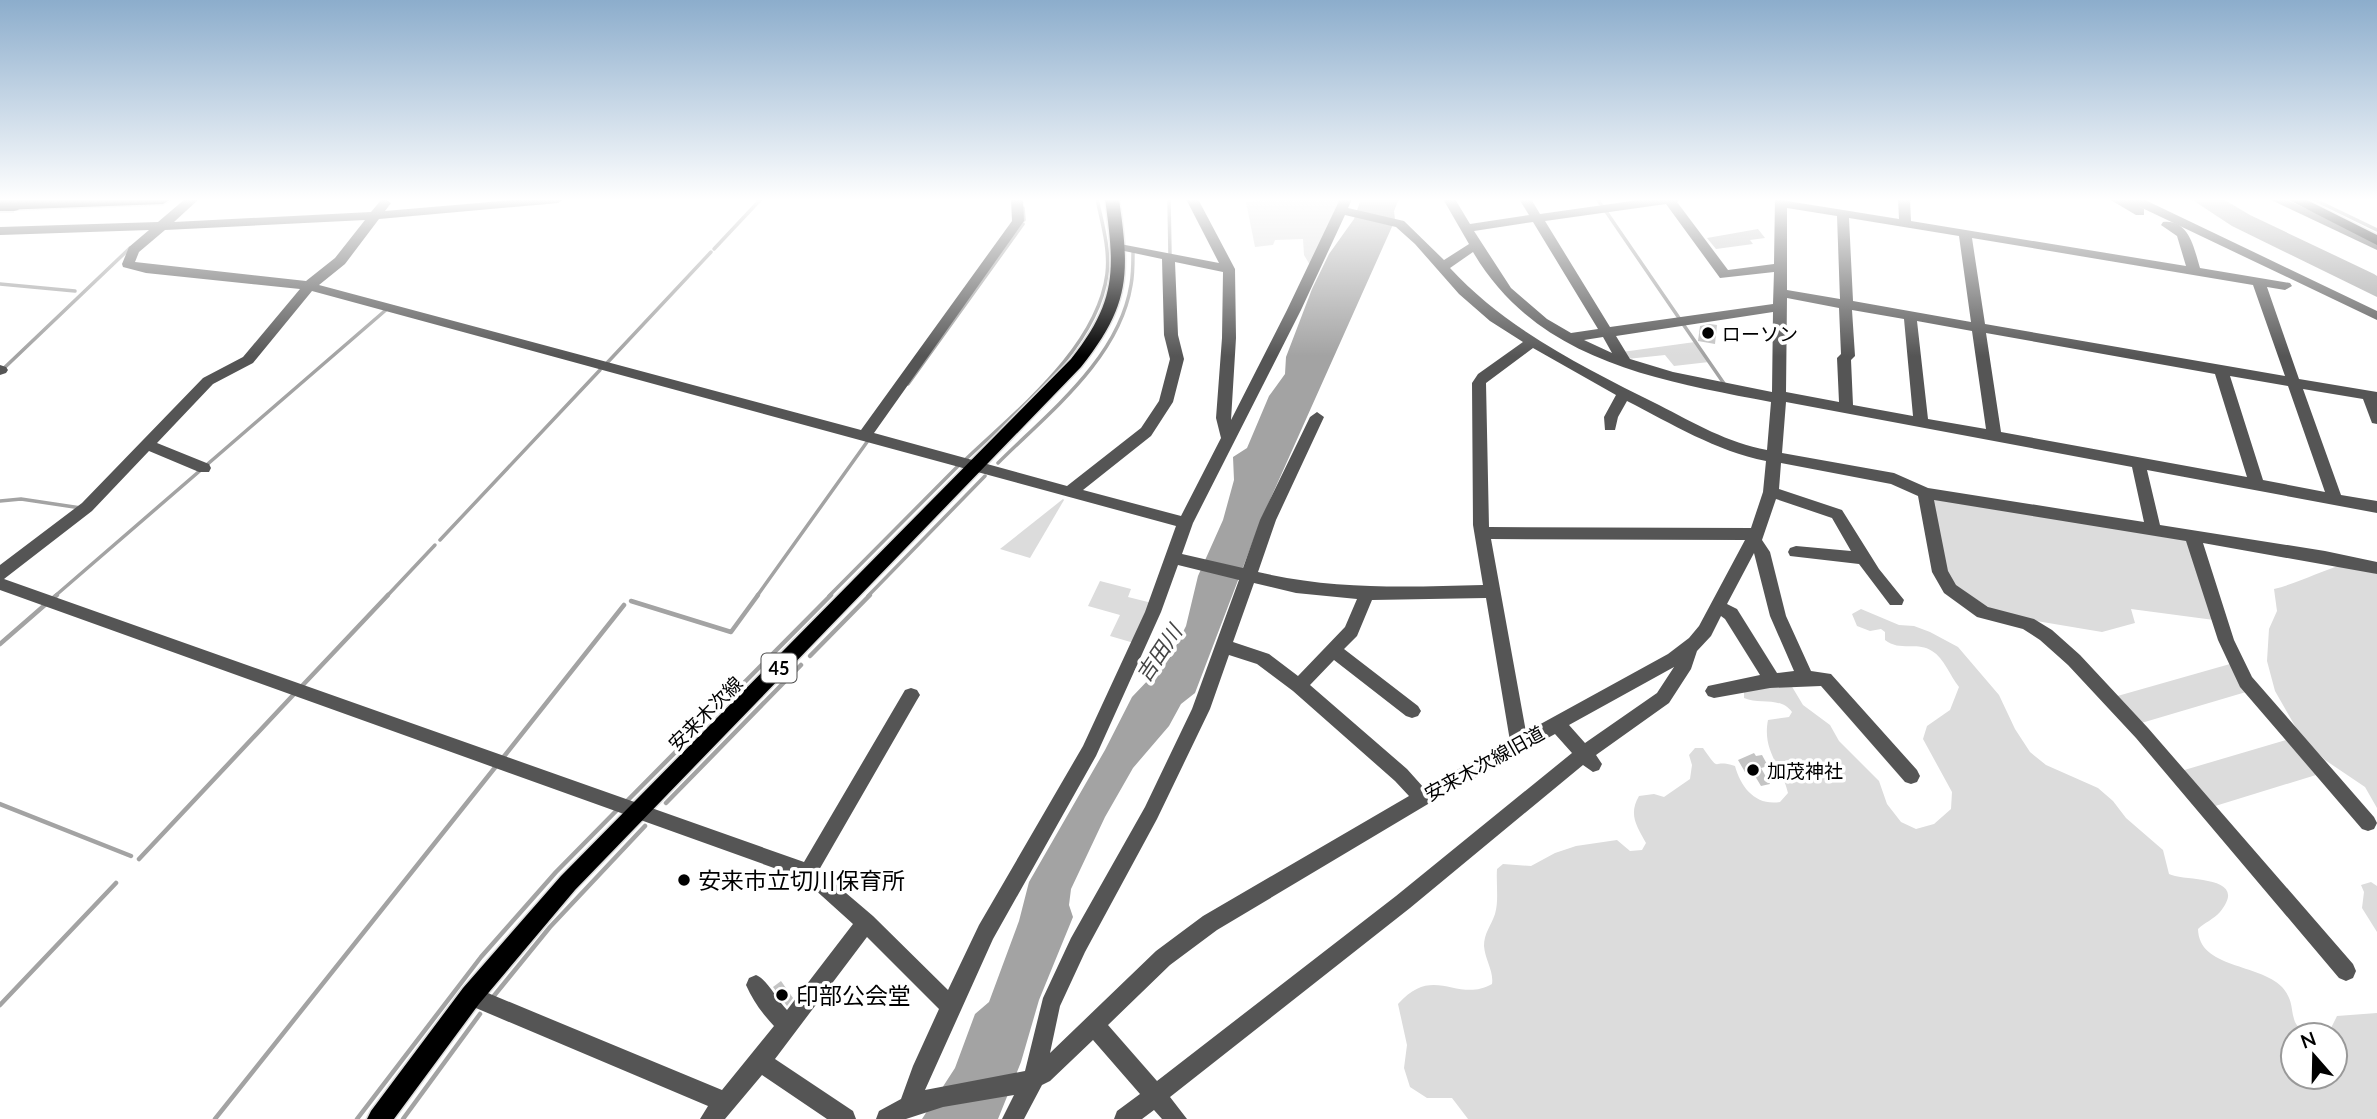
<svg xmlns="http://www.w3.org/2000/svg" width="2377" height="1119" font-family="Lato,'Noto Sans JP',sans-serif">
	<rect width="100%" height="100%" fill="#fff"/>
	<g fill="#dcdcdc">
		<polygon points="1269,199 1340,199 1310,265 1304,255 1303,239 1275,240 1273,245 1255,247 1246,202"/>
		<polygon points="1695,342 1709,362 1674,366 1665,355 1627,359 1622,352"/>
		<polygon points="1932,498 2189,541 2214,620 2131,609 2135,623 2102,632 2001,615 1949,582"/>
		<polygon points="1064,500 1030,558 1000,549 1063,499"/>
		<path d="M2345 564 2377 574V808L2365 787 2325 760 2299 733 2275 691 2267 661 2269 629 2277 611 2274 589C2299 583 2320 571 2345 564Z"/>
		<polygon points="1100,581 1131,589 1128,597 1152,603 1134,643 1110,636 1120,615 1088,606"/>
		<path d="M1861 609 1899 625 1914 626 1930 632 1958 647 1999 695 2015 729 2030 752 2046 765 2098 788 2113 801 2126 818 2163 850 2169 874C2184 882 2251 874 2220 912 2214 919 2204 923 2198 929 2199 969 2259 963 2282 987 2294 1001 2290 1008 2295 1022 2297 1026 2302 1031 2305 1035H2293V1077H2335V1035H2324L2331 1028 2337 1016 2377 1013V1119H1468L1452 1098H1427L1410 1087 1404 1068 1407 1045 1398 1004C1434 963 1457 1004 1492 984 1494 971 1485 960 1484 946 1484 933 1491 926 1495 914 1499 901 1496 883 1497 869L1503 864 1531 866 1555 853 1576 846 1617 840 1630 851 1642 850 1646 843C1637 826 1628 815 1639 796L1654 794 1664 797 1690 779 1692 765 1689 755 1695 748H1703C1722 775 1710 758 1735 766 1741 788 1756 806 1780 802L1788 793C1781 764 1762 751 1768 720L1789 717 1792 712C1780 696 1760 705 1744 698V691L1791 685 1803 705 1830 725 1839 741 1879 781 1887 804 1901 822 1916 829 1934 824 1951 809 1952 792 1923 739 1927 726 1950 710 1959 687C1950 676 1944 658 1932 651 1917 641 1900 652 1885 640V632L1881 629 1870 631 1857 626 1852 614Z"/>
		<polygon points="2230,664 2246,692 2138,724 2114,697"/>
		<polygon points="2286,740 2316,775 2212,807 2181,771"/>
		<polygon points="2371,882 2377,886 2377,932 2362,908 2364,892 2361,885"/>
	</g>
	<g fill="#a3a3a3">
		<polygon points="1361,199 1399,199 1394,211 1395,220 1261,520 1195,693 1181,704 1169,726 1133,768 1105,817 1071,889 1069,905 1073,917 1039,1000 1021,1062 998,1119 922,1119 955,1068 975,1014 989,1002 1019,921 1029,882 1105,750 1132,697 1171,656 1186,626 1198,576 1223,520 1234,480 1233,457 1247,448 1269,396 1285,374 1286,357 1312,289 1329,254 1354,219"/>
		<polygon points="2191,199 2223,199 2250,215 2374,274 2377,276 2377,297 2232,226"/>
	</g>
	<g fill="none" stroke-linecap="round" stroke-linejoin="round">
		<g stroke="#a3a3a3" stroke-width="3.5">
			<polyline points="1169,199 1170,255"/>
			<polyline points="1597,199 1603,207"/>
			<polyline points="2313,199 2377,230"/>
			<polyline points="1023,208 1024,220"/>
			<polyline points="1605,210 1679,318"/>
			<polyline points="714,249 761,199"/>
			<polyline points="0,284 75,291"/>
			<polyline points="1683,324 1725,385"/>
			<polyline points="606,364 711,252"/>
			<polyline points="0,372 130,248"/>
			<polyline points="908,384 1023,224"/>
			<path d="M965 460C1016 411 1097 349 1107 274 1110 249 1102 223 1097 199"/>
			<path d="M998 463C1048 413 1119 359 1131 285 1133 275 1133 263 1133 253"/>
			<polyline points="0,501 21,499 81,508"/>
			<polyline points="440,540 600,370"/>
			<polyline points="55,596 387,309"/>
			<polyline points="387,596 435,545"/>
			<polyline points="757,596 867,442"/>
			<polyline points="829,596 959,465"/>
			<polyline points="868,596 985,476"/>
		</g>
		<g stroke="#a3a3a3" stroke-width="4.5">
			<polyline points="52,599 57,595"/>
			<polyline points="631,601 731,632 758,595"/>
			<polyline points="0,644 46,604"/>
			<polyline points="810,656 870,595"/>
			<polyline points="301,687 388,595"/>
			<polyline points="502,759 624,605"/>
			<polyline points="625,803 831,595"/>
			<polyline points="666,803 801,665"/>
			<polyline points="0,804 131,856"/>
			<polyline points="139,859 296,692"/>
			<polyline points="493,997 550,927 645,826"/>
			<polyline points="0,1005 116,883"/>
			<polyline points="215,1119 497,765"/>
			<polyline points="357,1119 481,957 556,872 619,808"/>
			<polyline points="403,1119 480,1014"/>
		</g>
	</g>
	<g fill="#c4c4c4">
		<polygon points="1758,229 1765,238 1750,240 1753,244 1716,249 1707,238"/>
		<polygon points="1710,324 1717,325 1715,344 1698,341 1700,326"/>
		<polygon points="1754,753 1756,756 1762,755 1768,766 1761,768 1770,784 1761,786 1752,771 1745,772 1738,760"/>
		<polygon points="781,981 793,998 787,1006 773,987"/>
	</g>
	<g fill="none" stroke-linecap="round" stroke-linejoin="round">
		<defs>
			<g id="major">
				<path d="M1105 199H1119C1130 275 1130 305 1081 367L575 890 479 1004 394 1119H367L371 1111 463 988 561 876 1071 359C1117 301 1115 270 1105 199Z"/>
				<polygon points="2287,199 2305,199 2377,235 2377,245"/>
			</g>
			<polygon id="highway" points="171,199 163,204 0,210 0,200"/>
		</defs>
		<use href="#major" stroke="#dbdbdb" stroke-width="3"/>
		<use href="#highway" stroke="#dbdbdb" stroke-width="3"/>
		<g fill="#555" fill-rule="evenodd">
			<path d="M185 199H199L174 222 371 212 381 200 385 199 391 203 385 211 523 199H564L558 203 379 219 345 264 319 285 861 430 1012 221 1011 199H1023L1024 221 874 433 1067 486 1141 428 1159 401 1170 359 1164 335 1162 259 1115 249V243L1219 263 1186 199H1198L1235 269 1236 338 1231 420 1287 310 1340 199H1352L1348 208 1404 221 1444 260 1469 244 1443 199H1455L1470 224 1529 215 1519 199H1531L1540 214 1646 199H1680L1677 202 1728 270 1774 264 1775 199 1899 219 1898 199H1910L1911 221 2186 266 2177 236 2161 225 2163 222C2189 219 2194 248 2200 268L2290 283 2292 286 2285 290 2267 287 2299 379 2377 392V424L2372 423 2363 399 2303 389 2341 495 2377 501V513L2147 470 2160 525 2325 551 2377 562V574L2203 543 2234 640 2252 677 2374 817 2377 823 2374 829 2368 831 2362 829 2240 687 2218 640 2186 541 1934 500 1948 571 1956 585 1988 607 2034 619 2052 630 2080 655 2148 728 2353 964 2356 971 2353 978 2346 981 2339 978 2136 738 2068 665 2040 640 2023 629 1977 617 1944 593 1932 572 1918 496 1891 484 1781 463 1779 489 1842 510 1879 569 1904 600 1902 605H1890L1859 564 1790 556 1788 552 1790 548 1796 546 1851 551 1832 518 1776 499 1762 540 1770 552 1786 616 1811 671 1831 674 1917 770 1920 776 1917 782 1911 784 1905 782 1821 686 1770 688 1714 698 1708 696 1705 691 1708 686 1760 675 1725 619 1721 616 1711 636 1697 651 1691 669 1669 703 1596 755 1602 764 1599 770 1593 772 1583 765 1410 908 1170 1097 1187 1119H1162L1154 1110 1142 1119H1114L1117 1111 1140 1094 1093 1040 1050 1081 1042 1085 1024 1119H1002L1014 1095 943 1107 906 1119H876L879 1111 901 1099 913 1066 939 1009 867 937 775 1059 853 1111 856 1119H827L762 1075 725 1119H700L708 1106 464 1003 461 996 464 989 471 986 722 1090 774 1026C762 1013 753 1001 746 985L749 978 756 975C767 979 777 1000 787 1010L853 924 802 878 0 590V565L82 503 203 378 243 357 300 289 146 273 123 267 122 264 129 247 149 230 0 235V227L158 222ZM1666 204 1720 278 1774 272 1773 304 1610 327 1545 221ZM1787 208 1837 216 1840 299 1787 290ZM1345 215 1396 227 1415 244 1459 294 1490 321 1523 342 1478 374 1472 383 1473 525 1483 585C1406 587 1334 590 1258 572L1276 520 1324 417 1317 412 1310 417 1260 520 1243 568 1182 554 1193 523 1301 310ZM1849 218 1959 236 1971 322 1853 301ZM365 220 335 258 306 281 135 262 139 252 165 230ZM1533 222 1598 329 1571 333 1547 319 1511 288 1474 231ZM1972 238 2253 285 2285 376 1985 324ZM1473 252C1537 361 1657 380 1771 402L1767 450C1728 443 1694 423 1659 405 1585 368 1507 330 1450 268ZM1175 262 1223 272 1222 338 1216 418 1221 438 1181 516 1083 490 1151 436 1173 402 1184 359 1178 335ZM312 291 1176 526 1145 612 1083 746 979 925 948 990 873 916 819 870 917 700 920 695 917 690 911 688 905 690 804 862 4 579 92 511 149 451 199 472H209L211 468 209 464 157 443 213 384 253 363ZM1787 298 1839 308 1841 354 1837 358 1839 402 1786 392ZM1852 310 1904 319 1913 416 1853 405 1851 360 1855 356ZM1773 312 1772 392 1673 372 1630 359 1616 336ZM1917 321 1972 331 1986 429 1928 419ZM1986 333 2215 374 2247 477 2001 432ZM1603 337 1612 353 1584 340ZM1533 348 1616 395 1604 417 1605 430H1615L1618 417 1627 401C1672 424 1716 451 1766 461L1763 492 1751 528 1489 527 1486 383ZM2230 376 2288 386 2325 492 2263 480ZM1786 402 2132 467 2144 522 1928 488 1894 473 1782 453ZM1491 539 1745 540 1699 626 1689 638 1668 654 1526 732ZM1754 553 1770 616 1794 671 1777 673 1737 609 1727 604ZM1178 565 1239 580 1192 709 1145 807 1071 938 1043 998 1025 1071 925 1090 993 939 1096 756 1161 612ZM1254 583 1296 593 1357 599 1345 627 1298 676 1269 654 1233 642ZM1486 598 1510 741 1424 788 1407 769 1310 685 1334 660 1406 716 1412 718 1418 716 1421 711 1418 706 1344 649 1357 636 1372 600ZM1229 655 1257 664 1293 691 1395 781 1409 796 1203 916 1156 951 1050 1053 1060 1006 1085 952 1157 819 1210 709ZM1674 667 1657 693 1585 743 1569 725ZM1555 734 1572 753 1396 896 1157 1081 1108 1025 1170 965 1217 930 1428 804Z"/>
			<polygon points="2109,199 2143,199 2377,311 2377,320 2138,206 2144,209 2144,215 2136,215"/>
			<polygon points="2269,199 2285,199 2377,241 2377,250"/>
			<polygon points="0,365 6,367 8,370 6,373 0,375"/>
		</g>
		<use href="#major" fill="#000" fill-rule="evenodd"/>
		<use href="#highway" fill="#000" fill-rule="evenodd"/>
		<defs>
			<polyline id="highway-bridge" points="0,202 14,202"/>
		</defs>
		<use href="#highway-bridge" stroke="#dbdbdb" stroke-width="22" stroke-linecap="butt"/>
		<use href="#highway-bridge" stroke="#000" stroke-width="18"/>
	</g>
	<linearGradient id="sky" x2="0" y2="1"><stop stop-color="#8cadcc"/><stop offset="0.56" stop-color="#fff"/><stop offset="1" stop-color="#fff" stop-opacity="0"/></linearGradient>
	<rect width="2377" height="356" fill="url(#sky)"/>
	<g fill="#000" stroke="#fff" stroke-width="2.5">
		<circle cx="1708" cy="333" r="7"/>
		<circle cx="1753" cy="770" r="7"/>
		<circle cx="684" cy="880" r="7"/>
		<circle cx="782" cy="995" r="7"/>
	</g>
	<g text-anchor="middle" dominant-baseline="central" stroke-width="7" stroke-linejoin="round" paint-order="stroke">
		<rect fill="#fff" stroke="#4c4c4c" stroke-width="2" x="761.5" y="653.5" width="35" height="29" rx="5"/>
		<g font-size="18" font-weight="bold" fill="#000">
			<text x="779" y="668">45</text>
		</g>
		<g font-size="19" fill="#000" stroke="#fff" text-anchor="start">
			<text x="1722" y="333">ローソン</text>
			<text x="1767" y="770">加茂神社</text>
		</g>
		<g font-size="19" fill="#000" stroke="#fff">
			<text transform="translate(705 713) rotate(-45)">安来木次線</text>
			<text transform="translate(1484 763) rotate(-29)">安来木次線旧道</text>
		</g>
		<g font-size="21" font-style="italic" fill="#444" stroke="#fff">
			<text transform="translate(1158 653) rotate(-56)">吉田川</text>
		</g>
		<g font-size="23" fill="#000" stroke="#fff" text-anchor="start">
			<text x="698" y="880">安来市立切川保育所</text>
			<text x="796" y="995">印部公会堂</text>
		</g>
	</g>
	<g transform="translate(2314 1056) rotate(340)"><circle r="33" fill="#ffffff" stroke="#999999" stroke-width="2"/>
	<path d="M0-5L12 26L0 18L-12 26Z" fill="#000000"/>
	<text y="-10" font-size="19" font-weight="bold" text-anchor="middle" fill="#000000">N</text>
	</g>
</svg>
